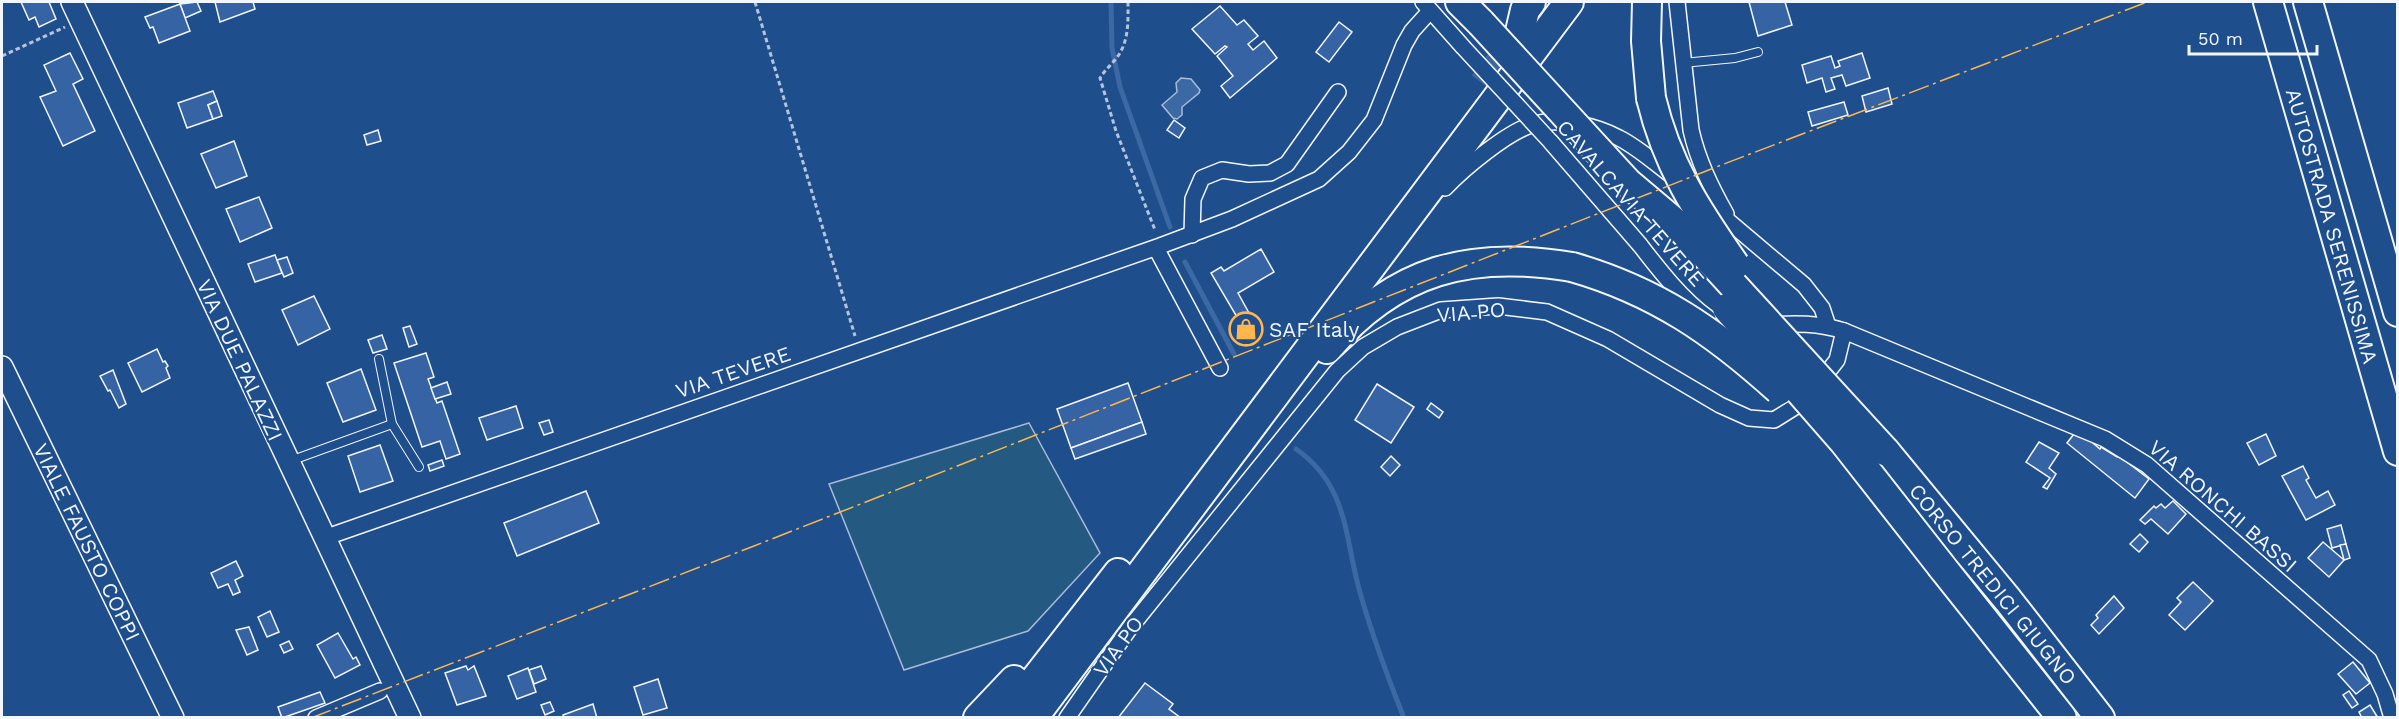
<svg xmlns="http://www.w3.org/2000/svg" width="2399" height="719" font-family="'Work Sans',sans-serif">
	<rect width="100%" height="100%" fill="#1f4e8c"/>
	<polygon fill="#245a82" stroke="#a8bbd7" stroke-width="1.5" points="1029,423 1100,553 1028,631 904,670 829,484"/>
	<polygon fill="#3b69a3" stroke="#a8bbd7" stroke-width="1.5" points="1181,78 1191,79 1200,90 1199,93 1182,107 1182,115 1177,119 1173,118 1162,105 1177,92 1176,83"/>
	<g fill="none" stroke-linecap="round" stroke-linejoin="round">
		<g stroke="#3b69a3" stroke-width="5">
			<polyline points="1111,2 1112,48 1120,87 1170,227"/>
			<polyline points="1185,262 1234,354"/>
			<path d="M1296 449C1350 487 1344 539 1361 596 1373 637 1388 678 1404 718"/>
		</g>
	</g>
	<g fill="#3563a3" stroke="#f2f6ff" stroke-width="1.5">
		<polygon points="21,2 49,2 56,19 39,27 35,17 29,20"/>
		<polygon points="197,2 201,11 185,18 180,4"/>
		<polygon points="215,2 253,2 255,9 220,22"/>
		<polygon points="1749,2 1785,2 1792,25 1758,36"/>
		<polygon points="180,4 190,31 159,43 153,27 150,28 145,17"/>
		<polygon points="1220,6 1237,25 1244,20 1258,36 1248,44 1253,50 1264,41 1277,58 1230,98 1221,86 1233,76 1217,56 1227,47 1225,46 1215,54 1192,29"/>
		<polygon points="1339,22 1352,32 1329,62 1316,52"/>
		<polygon points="70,53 83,79 73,84 95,131 63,146 40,97 56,91 44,65"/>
		<polygon points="1862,53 1870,78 1846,86 1842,75 1831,78 1835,89 1826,92 1822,78 1807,83 1802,65 1831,56 1835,68 1840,66 1838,61"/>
		<polygon points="1888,88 1892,104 1866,112 1862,96"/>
		<polygon points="213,91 217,101 208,105 213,119 187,128 178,103"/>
		<polygon points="217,101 222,116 213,119 208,105"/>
		<polygon points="1844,102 1848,115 1812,126 1808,112"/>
		<polygon points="1174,120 1185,128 1179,138 1167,130"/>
		<polygon points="378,130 381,141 367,145 364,135"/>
		<polygon points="234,141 247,176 216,188 201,154"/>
		<polygon points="259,197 272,228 240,242 226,209"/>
		<polygon points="1261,249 1274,272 1238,293 1254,322 1244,329 1211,273 1221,267 1224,271"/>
		<polygon points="275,255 282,273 255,282 248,264"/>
		<polygon points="287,257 293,273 284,277 277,260"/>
		<polygon points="314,296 330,329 298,345 282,310"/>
		<polygon points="410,326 417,344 409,347 403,328"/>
		<polygon points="382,335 387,349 373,353 368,340"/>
		<polygon points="157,349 163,362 165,361 168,366 166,368 170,378 142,392 128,363"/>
		<polygon points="426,353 434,377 428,379 437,403 442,401 460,454 446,459 440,441 422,447 394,363"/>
		<polygon points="361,369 376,410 343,422 327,383"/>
		<polygon points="113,370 126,404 119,408 110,390 108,391 100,376"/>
		<polygon points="447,382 451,394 435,399 431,388"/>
		<polygon points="1128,383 1142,422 1071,448 1057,409"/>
		<polygon points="1377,384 1414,407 1391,443 1355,420"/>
		<polygon points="1431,403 1443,412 1439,418 1427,409"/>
		<polygon points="516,406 523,428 487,440 479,418"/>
		<polygon points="549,420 553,432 544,435 539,423"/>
		<polygon points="1142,422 1146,434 1075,459 1071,448"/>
		<polygon points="2080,432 2100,449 2101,447 2117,457 2119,456 2149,479 2135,498 2067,443 2074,434"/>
		<polygon points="2266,434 2276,456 2259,465 2247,443"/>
		<polygon points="2039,442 2059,453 2049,468 2056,474 2047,489 2043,487 2050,478 2026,462"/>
		<polygon points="380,445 393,481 360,492 348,456"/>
		<polygon points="1391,456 1400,465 1390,476 1381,467"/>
		<polygon points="442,460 444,466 430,471 428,465"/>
		<polygon points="2303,466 2309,478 2306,480 2316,498 2328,491 2335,505 2306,520 2282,476"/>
		<polygon points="586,491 599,523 517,556 504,523"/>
		<polygon points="2173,501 2186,514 2168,534 2151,519 2145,524 2140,520 2154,506 2156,508 2161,504 2165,508"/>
		<polygon points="2341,525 2346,544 2332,548 2327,529"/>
		<polygon points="2140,534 2148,542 2139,552 2130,544"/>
		<polygon points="2323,542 2344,560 2329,577 2308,558"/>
		<polygon points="2346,544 2350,558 2344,560 2340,545"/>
		<polygon points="236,561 243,576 235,580 240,592 233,595 228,584 218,588 211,573"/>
		<polygon points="2193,582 2213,601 2185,630 2169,615 2181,602 2177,598"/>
		<polygon points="2114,596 2124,608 2099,634 2091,625 2098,618 2096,615"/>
		<polygon points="270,611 279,632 267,637 258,617"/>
		<polygon points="249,627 258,650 247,655 236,630"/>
		<polygon points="338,633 353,659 356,657 360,665 335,678 317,645"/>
		<polygon points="289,641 293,649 284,653 280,645"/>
		<polygon points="2353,662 2370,683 2356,694 2338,674"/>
		<polygon points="466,666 468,670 474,666 486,696 457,705 445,673"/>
		<polygon points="541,666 546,679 534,684 529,670"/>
		<polygon points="528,668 536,692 517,699 508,676"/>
		<polygon points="658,679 667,708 643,715 634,687"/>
		<polygon points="1145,683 1173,704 1169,709 1181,718 1118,718"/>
		<polygon points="2349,691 2358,704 2352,708 2343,695"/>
		<polygon points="320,692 325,703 282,718 278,707"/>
		<polygon points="550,702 554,711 545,715 541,705"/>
		<polygon points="593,704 597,718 564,718 563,715"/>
		<polygon points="2370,705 2378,718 2362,718 2359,712"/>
	</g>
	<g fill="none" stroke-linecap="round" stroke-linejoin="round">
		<polyline stroke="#3f679d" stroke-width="28" stroke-dasharray="28 14" stroke-linecap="butt" points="1483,84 1519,36"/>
		<defs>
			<g id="lane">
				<polyline points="1683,63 1735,58 1758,52"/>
				<polyline points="379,359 392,424"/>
				<polyline points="290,461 392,424 419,467"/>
			</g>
			<g id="street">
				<polyline points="1423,2 1463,47"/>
				<path d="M1677 2 1691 130C1698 161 1711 187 1726 214"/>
				<path d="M1445 188C1463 169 1508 131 1534 124 1560 118 1595 125 1619 138 1639 148 1657 165 1675 178"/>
				<polyline points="1701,198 1804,285 1822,308 1828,326"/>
				<polyline points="1192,235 1193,199 1202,178 1222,170 1249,174 1270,173 1287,164 1338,92"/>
				<path d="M1640 245C1660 271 1682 299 1708 318"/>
				<polyline points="1156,248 1220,368"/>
				<path d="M1769 325C1795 323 1819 323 1844 331L2105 439 2147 465 2369 660 2385 694 2392 718"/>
				<polyline points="324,538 1160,246 1232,219 1319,179 1349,152 1374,120 1404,45 1412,31 1430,11"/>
				<polyline points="316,718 380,691"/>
				<polyline points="1067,718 1129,629 1337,371 1363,347 1397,327 1441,310 1498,306 1547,312 1608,339 1720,405 1749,418 1774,420 1806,400 1837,360 1844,331"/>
			</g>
			<g id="secondary">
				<polyline points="72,2 410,718"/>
				<polyline points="2,367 173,718"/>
			</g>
			<g id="highway">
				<polyline points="1460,2 1481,23"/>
				<polyline points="1647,2 1646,41 1651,98"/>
				<polyline points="2268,2 2398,451"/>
				<polyline points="2308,2 2398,312"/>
				<polyline points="1519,36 1525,10 1531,2"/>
				<path d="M1327 349C1395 269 1471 250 1572 267"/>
				<polyline points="1885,451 2008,600 2100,718"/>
				<polyline points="1942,567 2062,718"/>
				<polyline points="978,718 1014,680"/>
				<polyline points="1005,718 1118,573"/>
				<polyline points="1033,718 1569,2"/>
			</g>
		</defs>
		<use href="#lane" stroke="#f2f6ff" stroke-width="10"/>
		<use href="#street" stroke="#f2f6ff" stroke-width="18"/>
		<use href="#secondary" stroke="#f2f6ff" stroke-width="24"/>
		<use href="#highway" stroke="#f2f6ff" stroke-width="32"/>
		<g stroke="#b3c4dc" stroke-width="3" stroke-dasharray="4.5 3" stroke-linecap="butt">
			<polyline points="755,2 855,336"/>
			<path d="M1128 2C1128 18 1129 36 1121 51 1116 61 1106 68 1100 78L1116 131 1155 230"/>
			<polyline points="2,56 65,27"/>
		</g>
		<use href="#lane" stroke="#1f4e8c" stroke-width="8"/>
		<use href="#street" stroke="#1f4e8c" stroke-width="15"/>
		<use href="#secondary" stroke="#1f4e8c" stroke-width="21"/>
		<use href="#highway" stroke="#1f4e8c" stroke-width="28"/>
		<defs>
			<polyline id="street-bridge" points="1463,47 1550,141 1640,245"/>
			<g id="highway-bridge">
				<polyline points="1481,23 1628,183 1679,226 1885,451"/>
				<path d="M1651 98C1667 165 1696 209 1735 265"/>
				<path d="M1572 267C1656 291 1715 332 1779 390"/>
				<polyline points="1727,308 1844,442 1942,567"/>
			</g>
		</defs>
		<use href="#street-bridge" stroke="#f2f6ff" stroke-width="18" stroke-linecap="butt"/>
		<use href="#highway-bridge" stroke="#f2f6ff" stroke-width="32" stroke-linecap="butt"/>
		<use href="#street-bridge" stroke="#1f4e8c" stroke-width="15"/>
		<use href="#highway-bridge" stroke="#1f4e8c" stroke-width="28"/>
		<polyline stroke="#ffb74d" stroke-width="1.5" stroke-dasharray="21 4.5 3 4.5" stroke-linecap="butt" points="311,718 754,546 1724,164 2147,2"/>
	</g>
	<defs>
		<symbol id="shop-ring" viewBox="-11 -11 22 22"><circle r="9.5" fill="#1f4e8c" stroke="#ffb74d" stroke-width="1.5"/><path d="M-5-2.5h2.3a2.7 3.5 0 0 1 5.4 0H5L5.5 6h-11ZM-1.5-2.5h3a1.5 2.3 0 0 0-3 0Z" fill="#ffb74d"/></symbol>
	</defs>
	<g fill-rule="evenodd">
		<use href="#shop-ring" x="1227" y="310" width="38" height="38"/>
	</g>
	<g text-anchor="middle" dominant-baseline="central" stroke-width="4.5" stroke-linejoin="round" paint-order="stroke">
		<g font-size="21" fill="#f2f6ff" stroke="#1f4e8c">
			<text transform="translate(1631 203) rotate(49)">CAVALCAVIA TEVERE</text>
			<text transform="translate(2332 226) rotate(74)">AUTOSTRADA SERENISSIMA</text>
			<text transform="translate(1471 312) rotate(-5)">VIA PO</text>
			<text transform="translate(240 360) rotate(65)">VIA DUE PALAZZI</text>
			<text transform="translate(733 372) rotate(-19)">VIA TEVERE</text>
			<text transform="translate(2223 506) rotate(41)">VIA RONCHI BASSI</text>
			<text transform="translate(87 542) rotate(64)">VIALE FAUSTO COPPI</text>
			<text transform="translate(1993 584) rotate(51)">CORSO TREDICI GIUGNO</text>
			<text transform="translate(1118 646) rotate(-54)">VIA PO</text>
		</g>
		<g font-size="21" fill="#f2f6ff" stroke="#1f4e8c" text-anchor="start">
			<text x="1269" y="329">SAF Italy</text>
		</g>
	</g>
	<rect width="2399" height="719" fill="none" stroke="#f2f6ff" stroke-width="6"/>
	<path d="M2189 45v9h128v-9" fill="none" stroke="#f2f6ff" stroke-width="3"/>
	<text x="2198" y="45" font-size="18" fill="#f2f6ff" stroke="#1f4e8c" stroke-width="4.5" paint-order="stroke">50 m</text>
</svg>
